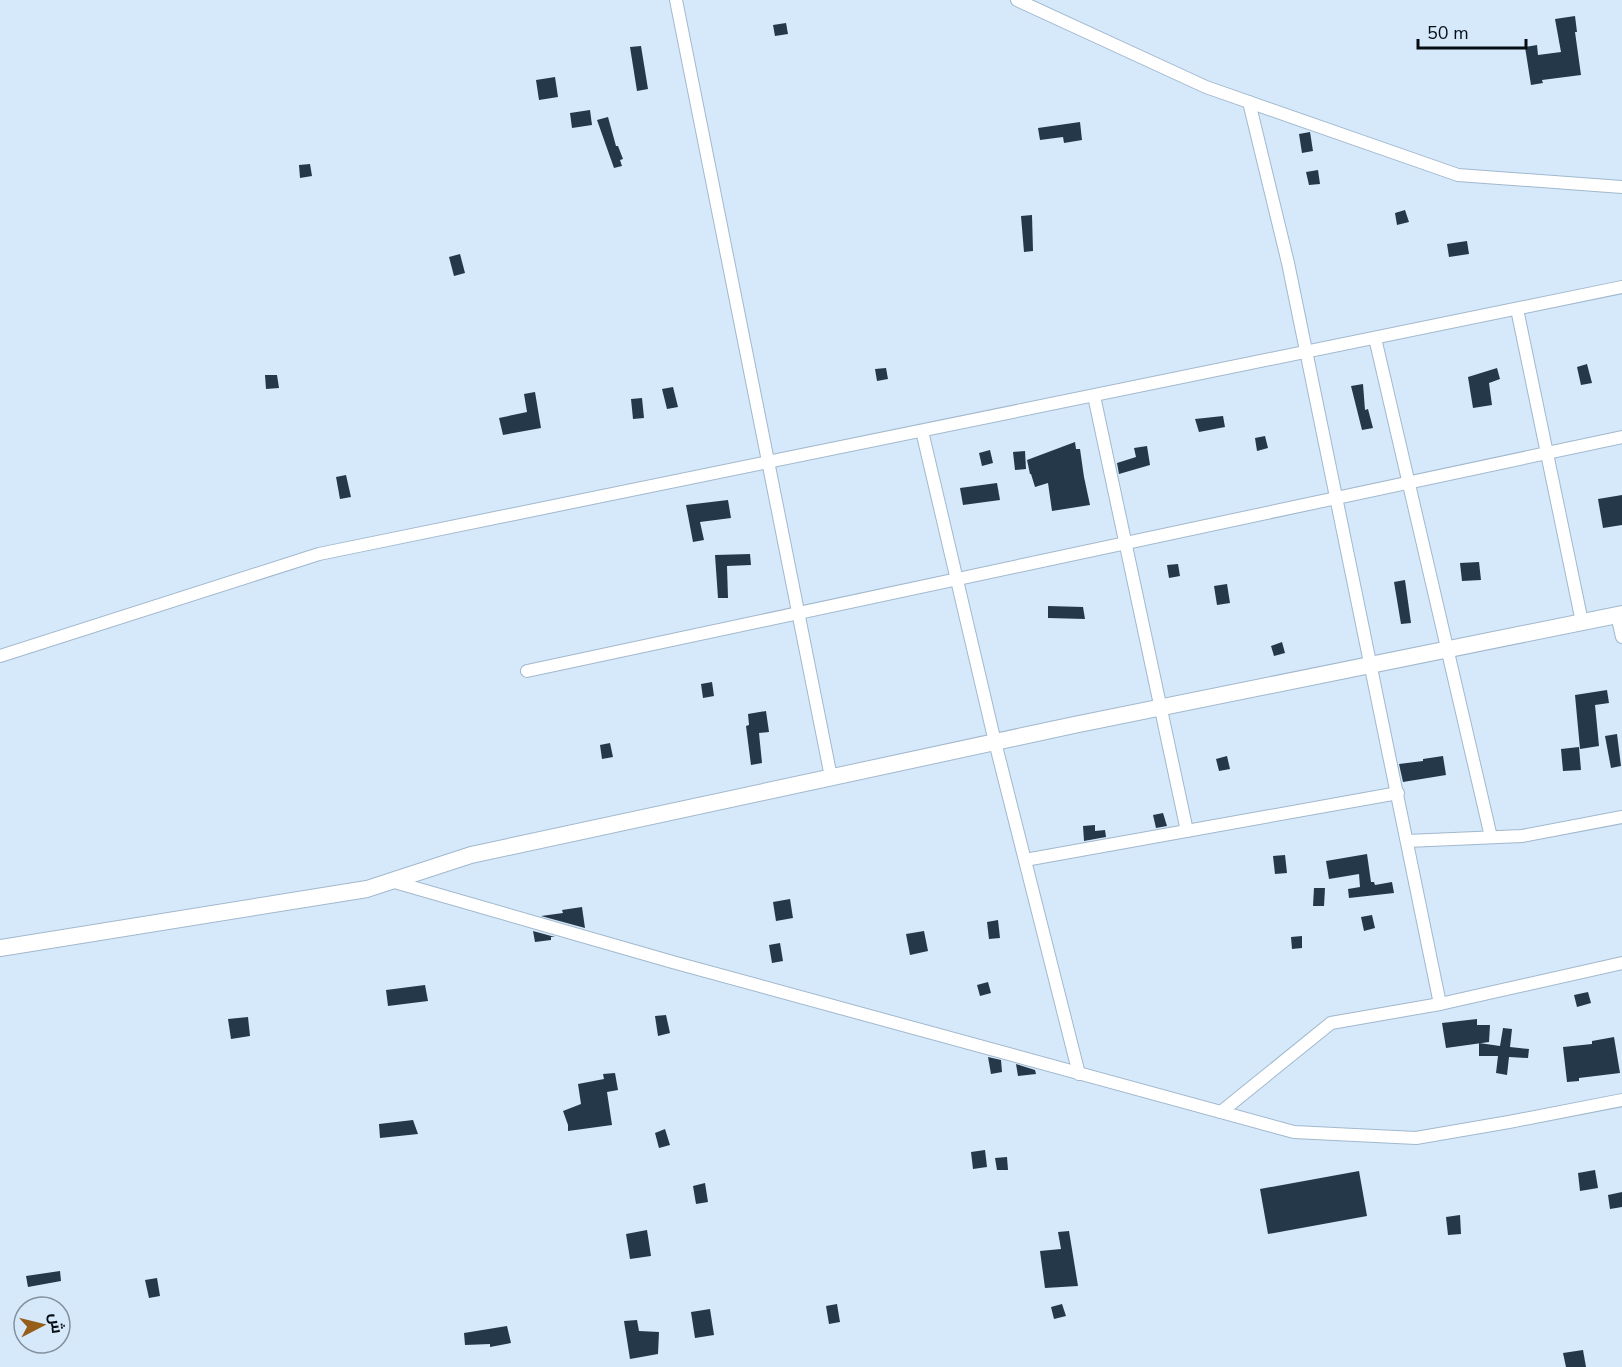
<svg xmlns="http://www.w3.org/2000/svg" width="1622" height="1367" font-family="'Nunito Sans',Cairo,sans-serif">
	<rect width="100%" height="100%" fill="#d6e9fb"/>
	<g fill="#243849">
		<polygon points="1575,16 1577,32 1575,32 1581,75 1542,80 1543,83 1531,85 1525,47 1537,45 1538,55 1561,52 1555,19"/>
		<polygon points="786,23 788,34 775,36 773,25"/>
		<polygon points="641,46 648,89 637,91 630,47"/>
		<polygon points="555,77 558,97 539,100 536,80"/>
		<polygon points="590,110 592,125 572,128 570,113"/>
		<polygon points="608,117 616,146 618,146 623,159 620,160 622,166 614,168 597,120"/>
		<polygon points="1080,122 1082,140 1064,143 1063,137 1040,140 1038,128"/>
		<polygon points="1310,132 1313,151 1302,153 1299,134"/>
		<polygon points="310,164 312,176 300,178 299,165"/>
		<polygon points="1318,170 1320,184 1309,185 1306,172"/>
		<polygon points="1405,210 1409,222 1397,225 1395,213"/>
		<polygon points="1032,215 1033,251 1024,252 1021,216"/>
		<polygon points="1467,241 1469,254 1449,257 1447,244"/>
		<polygon points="460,254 465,273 454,276 449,257"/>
		<polygon points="1587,364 1592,383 1581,385 1577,367"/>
		<polygon points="886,368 888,379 877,381 875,369"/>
		<polygon points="1497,368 1500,379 1489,383 1492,405 1473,408 1468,377"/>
		<polygon points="265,375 277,375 279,388 266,389"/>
		<polygon points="1363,384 1365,410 1368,409 1373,428 1362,430 1351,386"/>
		<polygon points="673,387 678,407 667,409 662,389"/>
		<polygon points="535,392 541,428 503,435 499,418 527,412 524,394"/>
		<polygon points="642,398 644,418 633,419 631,399"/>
		<polygon points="1223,416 1225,427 1199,432 1195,419"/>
		<polygon points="1265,436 1268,448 1257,451 1255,438"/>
		<polygon points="1075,442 1076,449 1080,449 1084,477 1090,505 1052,511 1048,483 1035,487 1031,474 1030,474 1027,460"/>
		<polygon points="1147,446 1150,465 1119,474 1117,463 1136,457 1134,448"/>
		<polygon points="990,450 993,463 982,466 979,453"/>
		<polygon points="1025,451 1026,469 1015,470 1013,452"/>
		<polygon points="346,475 351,497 340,499 336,477"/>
		<polygon points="997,483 1000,500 963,505 960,488"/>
		<polygon points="1622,495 1622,525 1603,528 1598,499"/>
		<polygon points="728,500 731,518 700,522 704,540 693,542 686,505"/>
		<polygon points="750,554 751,565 727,566 728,598 718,598 715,555"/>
		<polygon points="1479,562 1481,580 1462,581 1460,563"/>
		<polygon points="1178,564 1180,576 1169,578 1167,565"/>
		<polygon points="1405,580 1411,623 1401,624 1394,582"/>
		<polygon points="1227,584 1230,603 1217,605 1214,586"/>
		<polygon points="1048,606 1083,607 1085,619 1048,618"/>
		<polygon points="1282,642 1285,653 1274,656 1271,646"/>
		<polygon points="712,682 714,696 703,698 701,684"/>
		<polygon points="1607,690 1609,703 1595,705 1599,746 1580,749 1575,695"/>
		<polygon points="766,711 769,732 759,733 762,763 751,765 746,726 749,725 748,714"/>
		<polygon points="1617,734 1621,766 1611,768 1605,736"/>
		<polygon points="610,743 613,757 602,759 600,745"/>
		<polygon points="1579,747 1581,770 1563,771 1561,749"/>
		<polygon points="1227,756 1230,769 1219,771 1216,759"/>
		<polygon points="1443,756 1446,775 1403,782 1399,764 1423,761 1423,759"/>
		<polygon points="1163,813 1167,826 1156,828 1153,815"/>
		<polygon points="1095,825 1095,831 1105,830 1106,837 1084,841 1083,826"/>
		<polygon points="1367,854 1371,882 1374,882 1375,885 1392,882 1394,893 1349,898 1348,889 1360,887 1359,874 1329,879 1326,861"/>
		<polygon points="1285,855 1287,873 1275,874 1273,856"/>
		<polygon points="1314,888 1325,888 1324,906 1313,906"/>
		<polygon points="790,899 793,918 776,921 773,902"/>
		<polygon points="582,907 585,928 541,916 563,913 562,910"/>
		<polygon points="1372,915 1375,928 1364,931 1361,917"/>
		<polygon points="998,920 1000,938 989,939 987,922"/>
		<polygon points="533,931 555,937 551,937 551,940 535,942"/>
		<polygon points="924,931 928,951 910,955 906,934"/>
		<polygon points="1302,936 1302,948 1292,949 1291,937"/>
		<polygon points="780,943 783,961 772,963 769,945"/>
		<polygon points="988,982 991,993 980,996 977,985"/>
		<polygon points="425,985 428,1001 388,1006 386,990"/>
		<polygon points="1588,992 1591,1003 1577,1007 1574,995"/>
		<polygon points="666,1015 670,1033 658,1036 655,1016"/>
		<polygon points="248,1017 250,1036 231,1039 228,1019"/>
		<polygon points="1477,1019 1477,1025 1490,1025 1489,1042 1446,1048 1442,1023"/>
		<polygon points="1503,1028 1512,1029 1510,1047 1529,1049 1528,1058 1509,1057 1507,1075 1496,1073 1498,1056 1479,1056 1479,1043 1500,1046"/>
		<polygon points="1614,1037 1620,1073 1579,1078 1579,1081 1567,1082 1563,1047 1592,1044 1592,1041"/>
		<polygon points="988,1057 1001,1060 1002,1072 991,1074"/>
		<polygon points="1016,1064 1035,1070 1036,1074 1018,1076"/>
		<polygon points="615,1073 618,1090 607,1092 612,1125 568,1131 568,1125 563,1111 581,1104 578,1084 604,1079 603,1074"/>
		<polygon points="413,1120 418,1134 380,1138 379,1124"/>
		<polygon points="665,1129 670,1145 659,1148 655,1133"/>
		<polygon points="985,1150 987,1167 973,1169 971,1152"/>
		<polygon points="1007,1157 1008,1170 997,1170 995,1158"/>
		<polygon points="1595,1170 1598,1188 1580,1191 1578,1173"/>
		<polygon points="1359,1171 1367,1216 1268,1234 1260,1189"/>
		<polygon points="705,1183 708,1202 696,1204 693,1186"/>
		<polygon points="1622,1192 1622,1207 1610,1209 1608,1195"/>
		<polygon points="1460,1215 1461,1234 1448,1235 1446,1217"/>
		<polygon points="647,1230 651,1256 630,1259 626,1234"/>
		<polygon points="1069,1231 1078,1286 1045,1288 1040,1251 1061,1249 1058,1232"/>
		<polygon points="60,1271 61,1281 28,1287 26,1276"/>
		<polygon points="157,1278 160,1296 149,1298 145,1280"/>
		<polygon points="837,1304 840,1322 829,1324 826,1306"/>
		<polygon points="1062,1304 1066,1316 1054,1319 1051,1307"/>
		<polygon points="710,1309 714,1335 695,1338 691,1312"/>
		<polygon points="637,1320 639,1331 659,1332 658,1354 630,1359 624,1321"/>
		<polygon points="507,1326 511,1343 490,1347 490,1344 465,1345 464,1333"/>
		<polygon points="1583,1350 1586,1367 1566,1367 1563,1353"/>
	</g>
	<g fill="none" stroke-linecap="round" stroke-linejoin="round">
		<defs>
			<g id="street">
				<polyline points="676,0 831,777"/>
				<polyline points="1017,0 1206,87 1458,175 1622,187"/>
				<polyline points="1249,102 1288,263 1440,1004"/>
				<polyline points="1517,309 1582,622"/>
				<polyline points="1375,338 1491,837"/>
				<polyline points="1094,396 1187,831"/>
				<polyline points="922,431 995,742 1079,1074"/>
				<polyline points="1617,615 1622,637"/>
				<polyline points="0,656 319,554 1622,287"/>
				<polyline points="527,671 1622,437"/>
				<polyline points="1407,841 1522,836 1622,817"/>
				<polyline points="1025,860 1398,793"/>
				<polyline points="391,881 676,963 1294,1132 1416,1138 1509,1122 1622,1100"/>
				<polyline points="1221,1112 1331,1023 1440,1004 1622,963"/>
			</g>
			<polyline id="secondary" points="0,948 367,889 471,855 1074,725 1622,614"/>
		</defs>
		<use href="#street" stroke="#a1b8cd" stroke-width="14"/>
		<use href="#secondary" stroke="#a1b8cd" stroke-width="18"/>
		<use href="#street" stroke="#fff" stroke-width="12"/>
		<use href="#secondary" stroke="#fff" stroke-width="16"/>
	</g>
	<g transform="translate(42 1325) rotate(83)"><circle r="28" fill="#d6e9fb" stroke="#83919f" stroke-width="1.5"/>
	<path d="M0-4.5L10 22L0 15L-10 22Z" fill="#965e19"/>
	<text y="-9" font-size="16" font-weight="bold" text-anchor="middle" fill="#060e15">ش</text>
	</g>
	<path d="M1418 39v9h108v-9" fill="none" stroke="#060e15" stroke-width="3"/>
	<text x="1427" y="39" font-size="18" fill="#060e15" stroke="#d6e9fb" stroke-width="4.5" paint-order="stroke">50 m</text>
</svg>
